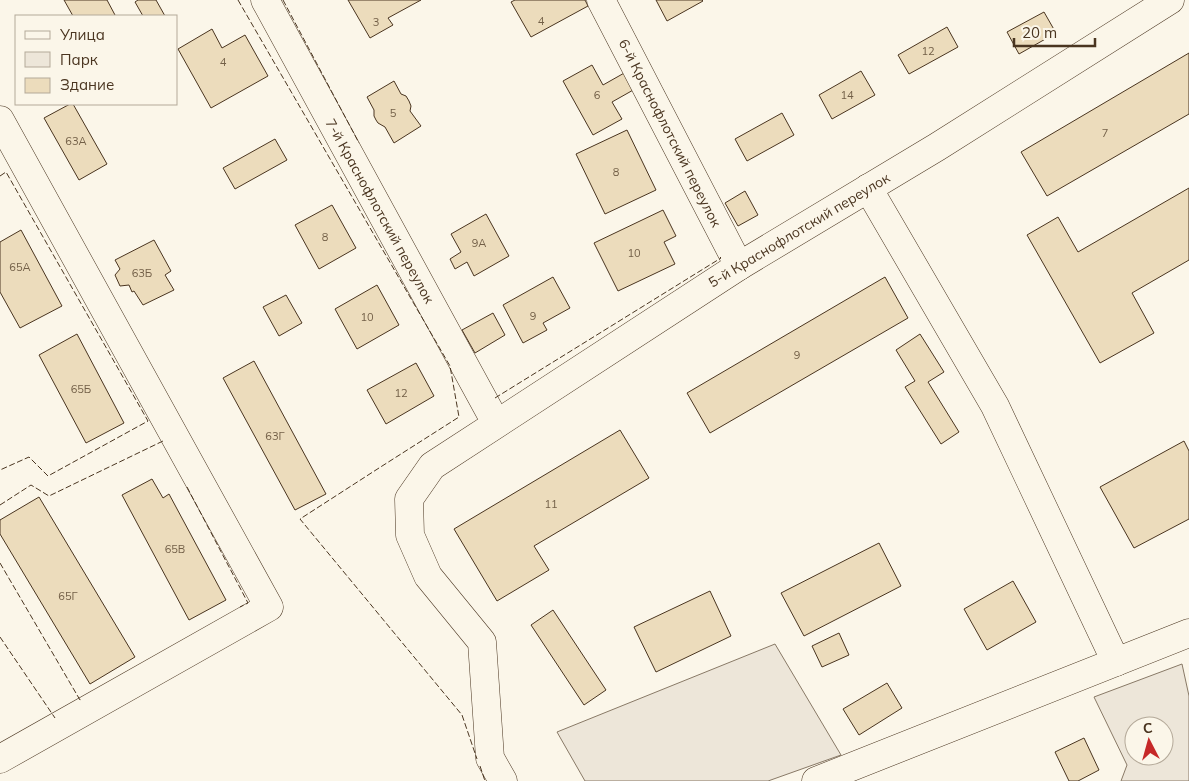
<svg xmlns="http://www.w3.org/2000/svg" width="1189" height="781" font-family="Mulish,sans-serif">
	<rect width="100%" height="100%" fill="#fbf6e9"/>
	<g fill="#ede6d9" stroke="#887966" fill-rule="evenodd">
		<polygon points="775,644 841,755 768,781 585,781 557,732"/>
		<path d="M1182 664 1189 696V781H1121L1127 765 1094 697ZM1134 726H1164V756H1134Z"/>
	</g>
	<g fill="#ecdcbc" stroke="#4a3520">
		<polygon points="64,0 107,0 115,15 112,16 73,16"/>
		<polygon points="138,0 156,0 165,16 143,16 135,2"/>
		<polygon points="348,0 421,0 388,18 393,25 370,38"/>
		<polygon points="515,0 585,0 588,6 531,37 511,2"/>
		<polygon points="656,0 702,0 703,1 667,21"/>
		<polygon points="1044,12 1056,33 1019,54 1007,32"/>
		<polygon points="947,27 958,47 909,74 898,55"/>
		<polygon points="212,29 222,48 245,35 268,76 211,108 178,49"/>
		<polygon points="1189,53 1189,114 1047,196 1021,152"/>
		<polygon points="592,65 603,85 626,72 635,89 612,102 622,119 593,135 563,81"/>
		<polygon points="861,71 875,95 832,119 819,95"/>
		<polygon points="394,81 401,94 406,96 409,101 411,106 410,111 421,126 394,143 385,127 378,123 376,120 374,116 374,110 367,97"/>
		<polygon points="70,104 73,104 107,164 79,180 44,118"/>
		<polygon points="782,113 794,135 747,161 735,139"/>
		<polygon points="627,130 656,190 605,214 576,154"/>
		<polygon points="275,139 287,160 235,189 223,168"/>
		<polygon points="1189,188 1189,260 1132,293 1154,333 1100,363 1027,235 1058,217 1078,252"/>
		<polygon points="745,191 758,215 738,226 725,203"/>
		<polygon points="332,205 356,248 319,269 295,225"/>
		<polygon points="663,210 676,236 664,242 675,264 618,291 594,243"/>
		<polygon points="486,214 509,256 474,276 467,262 455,269 450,259 461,252 451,234"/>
		<polygon points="21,230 62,306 20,328 0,292 0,242"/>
		<polygon points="154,240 171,271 165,275 174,290 143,305 134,291 132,292 129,285 120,286 115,275 120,269 115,260"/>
		<polygon points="553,277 570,308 543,323 547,330 523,343 503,305"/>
		<polygon points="885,277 908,318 710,433 687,393"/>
		<polygon points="377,285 399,325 357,349 335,309"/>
		<polygon points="286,295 302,323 279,336 263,307"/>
		<polygon points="493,313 505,335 475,353 462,330"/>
		<polygon points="77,334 124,423 86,443 39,355"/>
		<polygon points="920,334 944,372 928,382 959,432 941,444 905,387 915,381 896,350"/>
		<polygon points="254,361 326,494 295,510 223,378"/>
		<polygon points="416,363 434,396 386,424 367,390"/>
		<polygon points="620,430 649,478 534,546 549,570 497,601 454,529"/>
		<polygon points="1184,441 1189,451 1189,519 1134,548 1100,487"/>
		<polygon points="152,479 163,498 169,494 226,600 189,620 122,495"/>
		<polygon points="39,497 135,657 90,684 0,534 0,520"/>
		<polygon points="879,543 901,586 804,636 781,593"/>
		<polygon points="1013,581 1036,622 987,650 964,609"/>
		<polygon points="710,591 731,636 656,672 634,627"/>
		<polygon points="553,610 606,690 584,705 531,625"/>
		<polygon points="839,633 849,655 822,667 812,646"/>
		<polygon points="887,683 902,708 859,735 843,709"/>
		<polygon points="1084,738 1099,770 1078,781 1069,781 1055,752"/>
	</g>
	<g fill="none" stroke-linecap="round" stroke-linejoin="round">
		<defs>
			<g id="minor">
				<polyline points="265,0 496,423"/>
				<polyline points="601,0 739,266"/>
				<polyline points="0,120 269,607 0,759"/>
				<polyline points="868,188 995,406 1116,662"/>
				<polyline points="503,781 490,758 482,642 428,576 410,535 409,499 432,466 739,266 937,147 1170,0"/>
				<polyline points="816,781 1189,633"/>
			</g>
		</defs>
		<use href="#minor" stroke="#4a3520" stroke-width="29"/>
		<use href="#minor" stroke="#fbf6e9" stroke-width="28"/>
		<g stroke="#4a3520" stroke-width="1" stroke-dasharray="6 2.5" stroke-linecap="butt">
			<polyline points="238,0 450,366 459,417 379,468 300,519 462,715 477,759"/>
			<polyline points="283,0 359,143"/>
			<polyline points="0,176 6,172 148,421 48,476 29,457 0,470"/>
			<polyline points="495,398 721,258 720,257"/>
			<polyline points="187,487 248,603 240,607"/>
			<polyline points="0,505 31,485 49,496 163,441 164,443"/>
			<polyline points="0,563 80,700 82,699"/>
			<polyline points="0,637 55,718"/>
			<polyline points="480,766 485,781"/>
		</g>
	</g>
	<g text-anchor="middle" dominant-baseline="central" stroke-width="4" stroke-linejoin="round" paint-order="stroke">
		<g font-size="11" fill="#725f47">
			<text x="541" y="21">4</text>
			<text x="376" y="22">3</text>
			<text x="928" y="51">12</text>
			<text x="223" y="62">4</text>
			<text x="597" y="95">6</text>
			<text x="847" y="95">14</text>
			<text x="393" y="113">5</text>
			<text x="1105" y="133">7</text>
			<text x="76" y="141">63А</text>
			<text x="616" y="172">8</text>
			<text x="325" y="237">8</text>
			<text x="479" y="243">9А</text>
			<text x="634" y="253">10</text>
			<text x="20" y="267">65А</text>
			<text x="142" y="273">63Б</text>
			<text x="533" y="316">9</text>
			<text x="367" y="317">10</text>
			<text x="797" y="355">9</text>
			<text x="81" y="389">65Б</text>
			<text x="401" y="393">12</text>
			<text x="275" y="436">63Г</text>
			<text x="551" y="504">11</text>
			<text x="175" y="549">65В</text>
			<text x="68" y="596">65Г</text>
		</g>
		<g font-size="14" fill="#4a3520" stroke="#fbf6e9">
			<text transform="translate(670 133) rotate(63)">6-й Краснофлотский переулок</text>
			<text transform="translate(380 211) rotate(61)">7-й Краснофлотский переулок</text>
			<text transform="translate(799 230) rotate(-31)">5-й Краснофлотский переулок</text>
		</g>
	</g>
	<rect x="15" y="15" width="162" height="90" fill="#fbf6e9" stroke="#b4a999"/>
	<rect x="25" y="31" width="25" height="8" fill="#fbf6e9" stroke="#b4a999"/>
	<text x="60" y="40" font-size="15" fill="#4a3520">Улица</text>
	<rect x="25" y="52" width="25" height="15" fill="#ede6d9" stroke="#b4a999"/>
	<text x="60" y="65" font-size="15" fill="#4a3520">Парк</text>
	<rect x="25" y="78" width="25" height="15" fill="#ecdcbc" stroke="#b4a999"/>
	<text x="60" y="90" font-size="15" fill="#4a3520">Здание</text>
	<g transform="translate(1149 741) rotate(354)"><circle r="24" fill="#fbf6e9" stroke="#b4a999"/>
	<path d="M0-4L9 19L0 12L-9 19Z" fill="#c62828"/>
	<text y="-8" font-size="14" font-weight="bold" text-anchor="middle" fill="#4a3520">С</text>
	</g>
	<path d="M1014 38v8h81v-8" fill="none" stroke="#4a3520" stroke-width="2.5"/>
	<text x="1022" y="38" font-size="15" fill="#4a3520" stroke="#fbf6e9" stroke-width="4" paint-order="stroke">20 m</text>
</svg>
